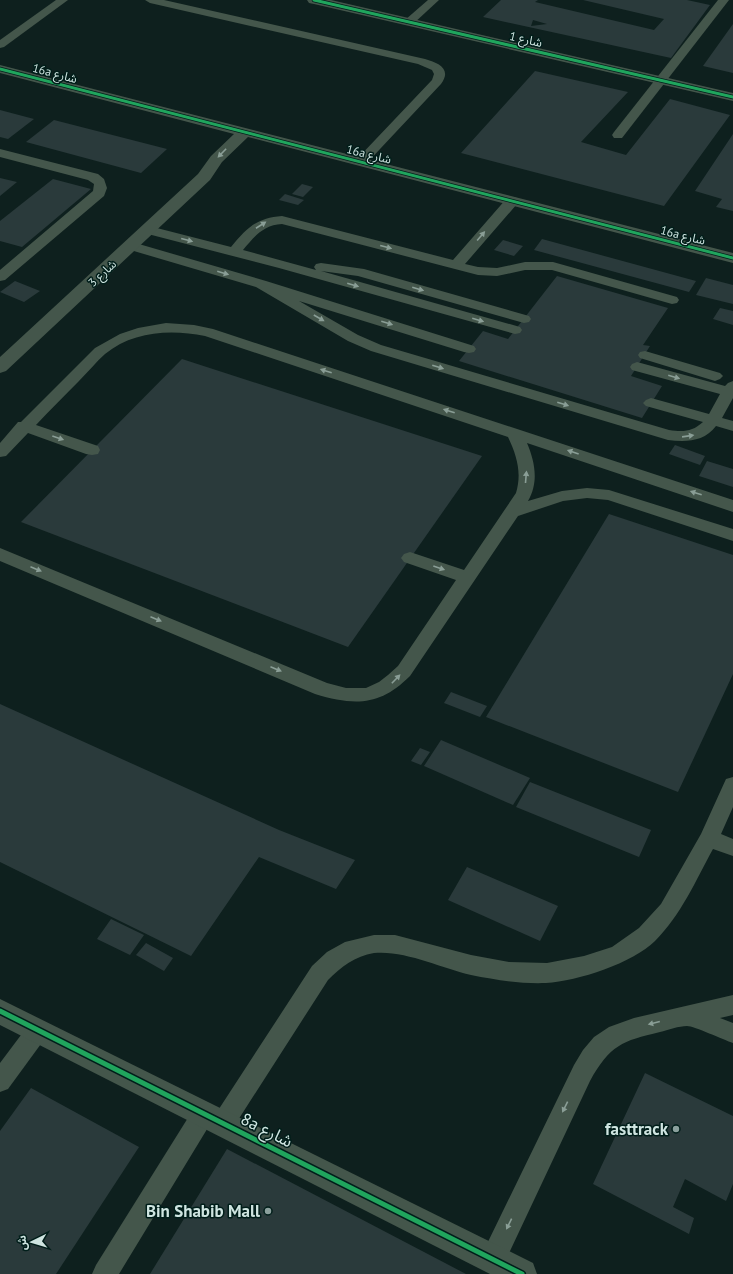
<svg xmlns="http://www.w3.org/2000/svg" width="733" height="1274" font-family="'PT Sans','Noto Sans Arabic',sans-serif">
	<rect width="100%" height="100%" fill="#0e201e"/>
	<g fill="#2a3a3b" fill-rule="evenodd">
		<path d="M501 0H538L535 2 654 30 664 19 583 0H687L710 5 671 58 483 17ZM533 20 547 24 531 26Z"/>
		<polygon points="733,24 733,73 703,66"/>
		<polygon points="535,71 628,92 581,142 626,155 670,99 730,115 664,206 461,153"/>
		<polygon points="0,110 34,119 8,139 0,137"/>
		<polygon points="54,120 167,149 141,173 26,142"/>
		<polygon points="733,134 733,211 716,207 722,199 695,191"/>
		<polygon points="0,178 17,182 0,196"/>
		<polygon points="53,179 91,189 22,247 0,241 0,221"/>
		<polygon points="302,184 313,187 303,197 292,194"/>
		<polygon points="285,194 304,200 298,205 279,200"/>
		<polygon points="542,239 696,281 689,292 534,250"/>
		<polygon points="503,240 523,246 514,256 494,250"/>
		<polygon points="557,276 668,308 643,345 650,346 631,376 662,386 642,418 459,361 483,331 508,339"/>
		<polygon points="706,278 733,285 733,304 696,295"/>
		<polygon points="15,281 40,291 24,302 0,292"/>
		<polygon points="720,308 733,311 733,325 713,319"/>
		<polygon points="182,359 482,456 348,647 21,522"/>
		<polygon points="675,445 705,456 700,465 669,454"/>
		<polygon points="707,461 733,469 733,487 699,476"/>
		<polygon points="609,514 733,555 733,674 678,792 486,717"/>
		<polygon points="451,692 487,706 480,717 444,703"/>
		<polygon points="0,704 279,830 355,860 336,889 259,857 191,956 0,862"/>
		<polygon points="441,740 530,778 513,805 424,766"/>
		<polygon points="420,748 430,752 421,765 411,761"/>
		<polygon points="530,782 651,830 639,857 516,807"/>
		<polygon points="467,867 558,906 540,941 448,900"/>
		<polygon points="111,919 144,935 130,955 97,939"/>
		<polygon points="146,943 173,958 164,971 136,955"/>
		<polygon points="645,1073 733,1116 733,1184 726,1201 685,1179 673,1207 694,1218 689,1234 593,1184"/>
		<polygon points="31,1088 139,1147 56,1274 0,1274 0,1131"/>
		<polygon points="227,1149 466,1274 150,1274"/>
	</g>
	<g fill="none" stroke-linecap="round" stroke-linejoin="round">
		<g fill="#44564b" fill-rule="evenodd">
			<polygon points="56,0 68,0 4,47 0,48 0,40"/>
			<path d="M145 0H164L425 59C439 63 452 69 441 84L365 165H357L355 162 357 159 432 80 434 74 432 70 418 64 150 3Z"/>
			<polygon points="428,0 439,0 413,24 405,24 403,22 405,20"/>
			<polygon points="718,0 729,0 622,138 614,138 612,135 614,132"/>
			<polygon points="0,149 98,174 104,179 107,188 104,196 5,280 0,281 0,270 93,191 94,184 88,180 0,157"/>
			<path d="M512 197 517 198 519 201 517 204 465 264 478 267 497 268 525 262H553L677 297 679 300 677 303 672 304 552 270H525L497 276 478 275 282 224C263 225 254 237 243 250L316 270 314 267 316 264 321 263 364 269 529 316 531 319 529 322 524 323 358 276 321 271 520 327 522 330 520 333 515 334 279 268 144 233 142 230 144 227 149 226 231 247C247 228 256 218 282 216L453 260 507 198Z"/>
			<path d="M132 242 266 281 474 346 476 349 474 352 469 353 464 352 299 301 358 335 381 345 669 430C683 432 692 432 703 422L646 406 643 403 646 400 651 398 709 414 720 394 632 370 630 367 632 364 637 362 725 386 728 383 733 381V398L722 418 733 421V431L716 426C704 442 686 442 668 440L371 351 348 341 256 287 127 249 125 246 127 243Z"/>
			<path d="M166 323 194 325 213 329 733 500V512L527 443C535 462 539 482 528 501L562 491 587 488 609 490 733 529V541L608 500 587 498 563 501 518 516 410 676C380 706 355 706 315 694L0 561V548L327 683 346 688H366L379 682 388 675 398 666 456 580 404 562 401 558 404 554 410 552 464 570 516 493C522 473 517 456 508 437L205 336C171 329 133 331 105 354 96 362 88 372 79 381 65 395 50 410 36 425L98 446 100 450 98 454 92 455 86 454 28 433 6 456 0 457V443L18 422H21L95 348 120 334 138 328Z"/>
			<polygon points="645,351 720,373 723,376 720,379 715,381 640,358 638,355 640,352"/>
			<path d="M733 777V807L721 834 733 839V856L713 849C696 880 681 915 655 941 633 963 578 981 546 983 521 984 496 980 471 975 441 968 405 950 374 953 355 956 341 967 328 980L231 1131 223 1134 215 1131 212 1121 119 1274H92L96 1265 196 1105 204 1102 212 1105 215 1115 312 966 327 952 345 942 374 935H395L471 955 509 962 547 963 584 956 612 947 639 928 661 904 701 834 726 779Z"/>
			<path d="M733 995V1015L720 1018 733 1023V1043C724 1040 694 1026 687 1026 679 1026 668 1030 660 1032 622 1041 610 1045 590 1081L502 1268 493 1272 484 1268 480 1259 484 1250 574 1065 583 1050 594 1037 609 1027 634 1018Z"/>
			<polygon points="38,1020 46,1023 49,1030 46,1037 8,1089 0,1092 0,1063 30,1023"/>
		</g>
		<g fill="#44564b" fill-rule="evenodd">
			<polygon points="307,0 331,0 733,93 733,101 314,4 309,3"/>
			<polygon points="0,65 733,253 733,263 248,137 222,162 210,180 6,371 0,373 0,357 198,174 211,156 234,134 0,73"/>
			<polygon points="0,999 533,1263 537,1274 490,1274 0,1025"/>
		</g>
		<defs>
			<g id="cycleway-far1">
				<polyline points="314,0 733,97"/>
				<polyline points="0,69 733,258"/>
			</g>
			<polyline id="cycleway" points="0,1011 522,1274"/>
		</defs>
		<use href="#cycleway-far1" stroke="#001e1a" stroke-width="4.5"/>
		<use href="#cycleway" stroke="#001e1a" stroke-width="8"/>
		<use href="#cycleway-far1" stroke="#20a55d" stroke-width="3"/>
		<use href="#cycleway" stroke="#20a55d" stroke-width="5"/>
	</g>
	<defs><path id="oneway-solid" d="M-6-.8H1V-3.2L6.5 0L1 3.2V.8H-6Z"/></defs>
	<g fill="#8a9e96">
		<use href="#oneway-solid" transform="translate(222 153) rotate(134)"/>
		<use href="#oneway-solid" transform="translate(261 225) rotate(-33)"/>
		<use href="#oneway-solid" transform="translate(481 236) rotate(-50)"/>
		<use href="#oneway-solid" transform="translate(187 240) rotate(15)"/>
		<use href="#oneway-solid" transform="translate(386 247) rotate(15)"/>
		<use href="#oneway-solid" transform="translate(223 273) rotate(16)"/>
		<use href="#oneway-solid" transform="translate(353 285) rotate(16)"/>
		<use href="#oneway-solid" transform="translate(418 289) rotate(16)"/>
		<use href="#oneway-solid" transform="translate(319 318) rotate(30)"/>
		<use href="#oneway-solid" transform="translate(478 320) rotate(16)"/>
		<use href="#oneway-solid" transform="translate(387 323) rotate(17)"/>
		<use href="#oneway-solid" transform="translate(438 367) rotate(17)"/>
		<use href="#oneway-solid" transform="translate(326 371) rotate(-162)"/>
		<use href="#oneway-solid" transform="translate(674 377) rotate(16)"/>
		<use href="#oneway-solid" transform="translate(563 404) rotate(17)"/>
		<use href="#oneway-solid" transform="translate(449 411) rotate(-162)"/>
		<use href="#oneway-solid" transform="translate(688 436) rotate(-8)"/>
		<use href="#oneway-solid" transform="translate(58 438) rotate(19)"/>
		<use href="#oneway-solid" transform="translate(573 452) rotate(-161)"/>
		<use href="#oneway-solid" transform="translate(526 477) rotate(-85)"/>
		<use href="#oneway-solid" transform="translate(696 493) rotate(-162)"/>
		<use href="#oneway-solid" transform="translate(439 568) rotate(19)"/>
		<use href="#oneway-solid" transform="translate(36 569) rotate(23)"/>
		<use href="#oneway-solid" transform="translate(156 619) rotate(23)"/>
		<use href="#oneway-solid" transform="translate(276 669) rotate(23)"/>
		<use href="#oneway-solid" transform="translate(396 679) rotate(-46)"/>
		<use href="#oneway-solid" transform="translate(654 1023) rotate(166)"/>
		<use href="#oneway-solid" transform="translate(565 1107) rotate(116)"/>
		<use href="#oneway-solid" transform="translate(509 1224) rotate(116)"/>
	</g>
	<g fill="#8ba09d" stroke="#001e1a" stroke-width="1.5">
		<circle cx="676" cy="1129" r="4"/>
		<circle cx="268" cy="1211" r="4"/>
	</g>
	<g text-anchor="middle" dominant-baseline="central" stroke-width="3" stroke-linejoin="round" paint-order="stroke">
		<g font-size="12" fill="#cfe5e1" stroke="#001e1a">
			<text transform="translate(526 39) rotate(13)">شارع 1</text>
			<text transform="translate(55 73) rotate(15)">16a شارع</text>
			<text transform="translate(369 154) rotate(14)">16a شارع</text>
			<text transform="translate(683 235) rotate(14)">16a شارع</text>
			<text transform="translate(102 273) rotate(-43)">شارع 3</text>
		</g>
		<g font-size="17" font-weight="bold" fill="#cfe5e1" stroke="#001e1a" text-anchor="end">
			<text x="668" y="1129">fasttrack</text>
			<text x="260" y="1211">Bin Shabib Mall</text>
		</g>
		<g font-size="17" fill="#cfe5e1" stroke="#001e1a">
			<text transform="translate(267 1130) rotate(27)">8a شارع</text>
		</g>
	</g>
	<g transform="translate(32 1242) rotate(265)" stroke="#001e1a" stroke-width="3" paint-order="stroke">
	<path d="M0-3L7 15L0 10L-7 15Z" fill="#cfe5e1"/>
	<text y="-6" font-size="11" font-weight="bold" text-anchor="middle" fill="#cfe5e1">ش</text>
	</g>
</svg>
